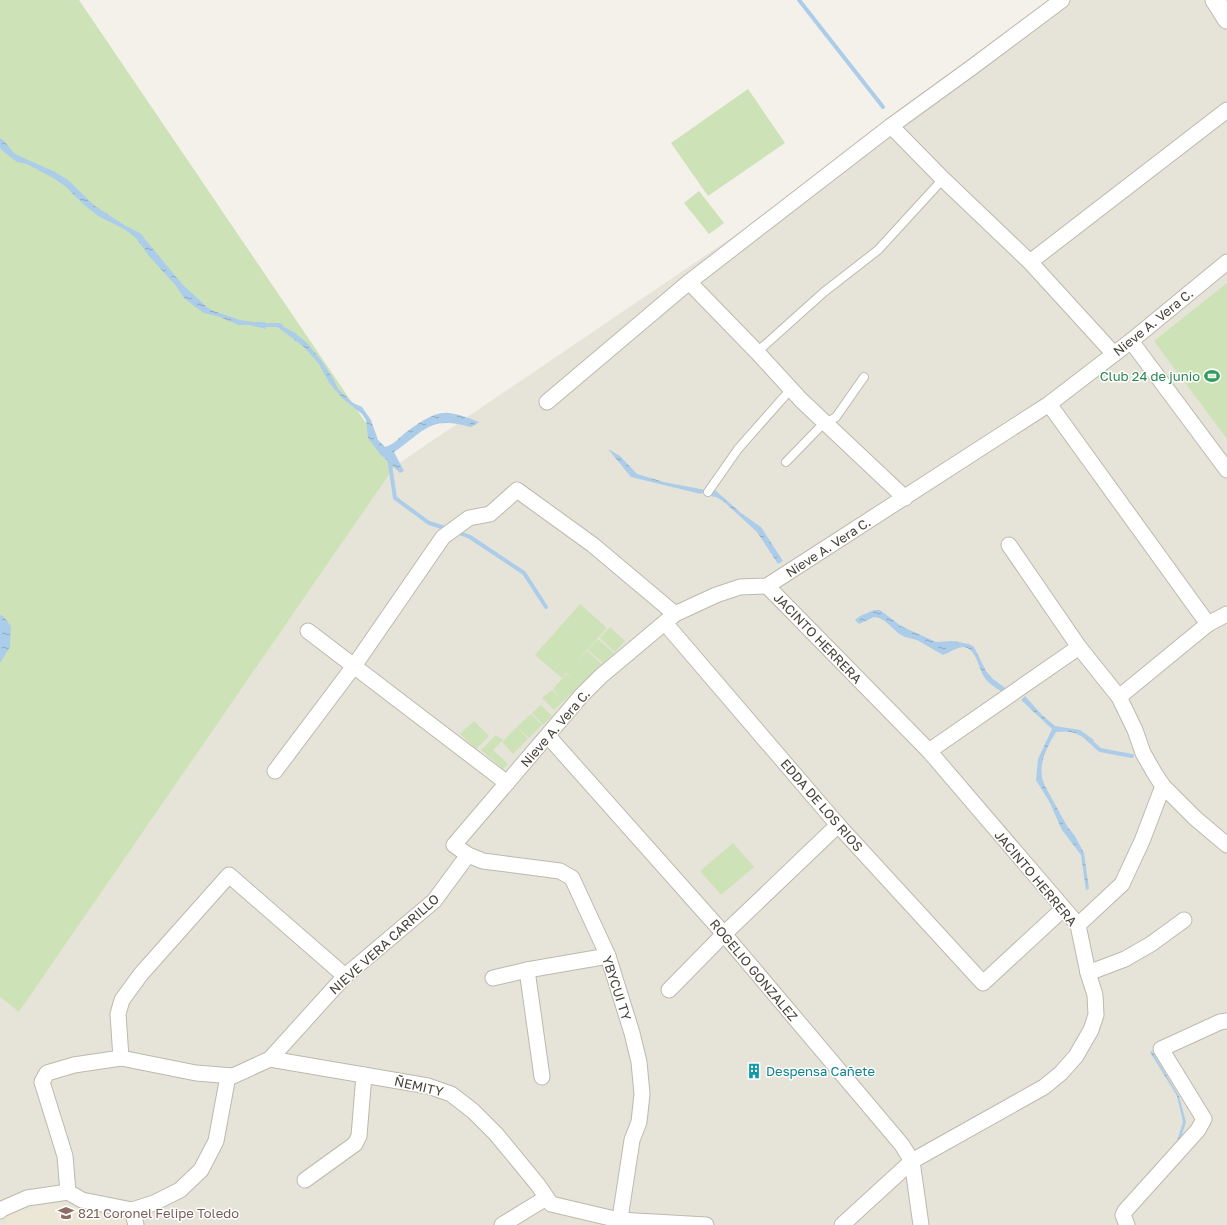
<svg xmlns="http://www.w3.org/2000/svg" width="1227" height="1225" font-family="'Golos Text',sans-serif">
	<defs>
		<pattern id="water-ripples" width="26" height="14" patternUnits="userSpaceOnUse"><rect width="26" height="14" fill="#accde9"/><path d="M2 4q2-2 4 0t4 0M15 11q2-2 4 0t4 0" fill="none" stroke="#8ea8be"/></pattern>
	</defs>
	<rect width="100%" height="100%" fill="#f3f1ea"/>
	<polygon fill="#e6e3d8" points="1058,0 1227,0 1227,1225 0,1225 0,997 19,1012 395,466 929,104"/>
	<polygon fill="#ebe6d5" points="48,1204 120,1211 127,1222 127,1225 7,1225 5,1215"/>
	<g fill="#cde3b7">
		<polygon points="0,0 79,0 395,466 19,1012 0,997"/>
		<polygon points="748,89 785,143 708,196 671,143"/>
		<polygon points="699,191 724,223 709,234 684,203"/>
		<polygon points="1227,283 1227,439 1154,341"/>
		<polygon points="580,604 607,628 576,662 587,651 602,664 554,710 542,698 552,690 561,699 553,689 566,674 574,681 566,673 562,678 535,655"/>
		<polygon points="610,627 625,641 615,652 600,638"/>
		<polygon points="598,639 614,653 603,663 588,650"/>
		<polygon points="541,705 552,716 543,725 532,713"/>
		<polygon points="531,714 542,725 529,738 517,727"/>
		<polygon points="474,721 489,736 476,749 460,734"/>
		<polygon points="517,727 528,739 513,754 502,742"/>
		<polygon points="496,735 503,740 493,750 508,764 503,769 481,750"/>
		<polygon points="733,843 754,867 721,895 700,871"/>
	</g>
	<g fill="url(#water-ripples)">
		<polygon points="0,138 3,140 15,154 55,172 68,180 95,206 126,226 140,233 182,284 208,308 214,311 240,320 254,322 265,322 266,329 249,325 239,325 217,316 204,313 194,306 184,298 176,286 149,256 136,238 124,229 98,216 83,204 65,186 53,178 27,164 17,162 4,152 0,148"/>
		<path d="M277 323 295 333 307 343 321 360 334 380 338 389 353 403 362 407 371 420 378 440 385 447C393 445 399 438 405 433 416 425 434 411 449 413 459 414 469 418 479 422L471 427C429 415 425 431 394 452L404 471 400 473 380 454 368 438 366 420 362 414 343 399 330 384 319 364 304 347 276 326Z"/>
		<polygon points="608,449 620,456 637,474 664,482 705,490 701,494 631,477"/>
		<polygon points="715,490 741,513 761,527 783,561 778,564 757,532 723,501 716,497 710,496"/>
		<path d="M874 610H880L901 626 936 642 953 641 969 644 974 647 986 671 993 679 1008 690 1005 693C997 689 987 683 983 675 979 667 975 648 964 647 957 647 949 653 943 655L917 640 905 637 899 634 885 621 879 618 874 617 859 624 855 620 860 616Z"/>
		<polygon points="0,615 3,616 11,626 10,647 0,663"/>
		<path d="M1025 696 1042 715 1055 726 1080 730 1094 740 1091 743C1078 733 1072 730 1056 732 1046 749 1036 767 1045 786L1067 826 1075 836 1084 853 1089 889 1086 890 1081 855 1062 830 1050 803 1036 780 1038 759 1052 729 1021 700Z"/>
		<polygon points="1152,1051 1179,1096 1186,1122 1180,1141 1177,1141 1183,1122 1177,1096 1150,1052"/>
	</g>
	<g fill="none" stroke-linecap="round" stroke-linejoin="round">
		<g stroke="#accde9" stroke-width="4">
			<polyline points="799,0 883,107"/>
			<polyline points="260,325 279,325 281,326"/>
			<polyline points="389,458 395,498 429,523 448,529"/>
			<polyline points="457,532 470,537 524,573 546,607"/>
			<polyline points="1089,740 1100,750 1132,756"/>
		</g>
		<defs>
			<g id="service">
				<polyline points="757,352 824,292 878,250 943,179"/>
				<polyline points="786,462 821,426 836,417 864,377"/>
				<polyline points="708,492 738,449 791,389"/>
			</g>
			<g id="minor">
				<polyline points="891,126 943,179 1030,262 1114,354"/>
				<polyline points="1030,262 1227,110"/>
				<polyline points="689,282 757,352 801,400 905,498"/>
				<polyline points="1131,341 1227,470"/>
				<polyline points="547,402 689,282 891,126 971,68 1062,0"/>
				<polyline points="1049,404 1208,624"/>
				<polyline points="1009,545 1079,647 1119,697 1135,730 1143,753 1155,774 1163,786 1195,818 1227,845"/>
				<polyline points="767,586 929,751 1078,925 1088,973 1095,995 1096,1015 1091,1030 1076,1056 1061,1073 1044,1087 912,1161 842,1225"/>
				<polyline points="665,623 838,825 983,983 1063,909"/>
				<polyline points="308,631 507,783"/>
				<polyline points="1119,697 1208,624 1227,614"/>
				<polyline points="548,736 724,934 902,1145 912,1161 921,1225"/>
				<polyline points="929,751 1079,647"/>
				<polyline points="275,771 354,666 443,537 469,518 490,514 517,490 593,545 675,614"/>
				<polyline points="1078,925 1122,884 1142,841 1163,786"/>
				<polyline points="527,970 542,1077"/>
				<polyline points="1088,973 1125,959 1151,944 1184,920"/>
				<polyline points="493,978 527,970 608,956"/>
				<polyline points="669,990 724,934 838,825"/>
				<polyline points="121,1058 118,1014 122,1000 141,974 229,875 345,976"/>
				<polyline points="270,1059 428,1086 451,1094 473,1111 496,1134 538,1185 551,1204 619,1220 706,1225"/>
				<polyline points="305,1180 355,1144 359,1136 364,1075"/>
				<polyline points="68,1192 65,1156 42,1082 47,1073 74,1065 121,1058 196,1073 233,1076 270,1059 345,976 434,901 468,855"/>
				<polyline points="132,1210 136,1225"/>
				<polyline points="0,1211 2,1209 27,1198 68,1192 82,1200 132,1210 154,1203 180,1190 201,1170 216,1141 228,1076"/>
				<polyline points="502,1225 546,1198"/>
				<polyline points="619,1225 632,1140 639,1122 642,1094 639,1062 632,1033 608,956 572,878 560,871 483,861 468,855 454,845 581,696 601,676 675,614 716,595 740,587 767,586 1049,404 1131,341 1227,262"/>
				<polyline points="1127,1225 1123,1215 1125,1211 1198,1130 1204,1119 1161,1049 1220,1022 1227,1021"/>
			</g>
			<polyline id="tertiary" points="1215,0 1227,19"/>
		</defs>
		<use href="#service" stroke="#beb9ad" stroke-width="10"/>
		<use href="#minor" stroke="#beb9ad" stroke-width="17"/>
		<use href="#tertiary" stroke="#beb9ad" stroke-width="21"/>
		<use href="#service" stroke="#fff" stroke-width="8"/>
		<use href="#minor" stroke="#fff" stroke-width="15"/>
		<use href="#tertiary" stroke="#fff" stroke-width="19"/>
	</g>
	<defs>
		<symbol id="stadium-bare" viewBox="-9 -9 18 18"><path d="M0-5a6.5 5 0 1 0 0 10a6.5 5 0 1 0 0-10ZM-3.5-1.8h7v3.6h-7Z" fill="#2e9e5b" stroke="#fff" stroke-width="2.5" paint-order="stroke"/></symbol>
		<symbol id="building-bare" viewBox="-9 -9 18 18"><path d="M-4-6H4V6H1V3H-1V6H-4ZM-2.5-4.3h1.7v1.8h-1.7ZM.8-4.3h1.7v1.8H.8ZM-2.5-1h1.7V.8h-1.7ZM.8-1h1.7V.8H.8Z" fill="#0f9aa8" stroke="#fff" stroke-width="2.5" paint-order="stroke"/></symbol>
		<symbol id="school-bare" viewBox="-9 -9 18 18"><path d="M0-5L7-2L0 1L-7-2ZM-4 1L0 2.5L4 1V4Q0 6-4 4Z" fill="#8d6e63" stroke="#fff" stroke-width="2.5" paint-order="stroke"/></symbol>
	</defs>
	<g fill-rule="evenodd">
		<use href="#stadium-bare" x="1201" y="365" width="22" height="22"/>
		<use href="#building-bare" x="743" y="1060" width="22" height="22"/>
		<use href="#school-bare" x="55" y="1202" width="22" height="22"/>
	</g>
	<g text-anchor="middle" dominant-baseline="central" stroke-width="3" stroke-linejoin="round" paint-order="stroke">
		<g font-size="13" fill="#464238" stroke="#fff">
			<text transform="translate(1153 322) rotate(-39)">Nieve A. Vera C.</text>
			<text transform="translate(828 547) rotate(-33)">Nieve A. Vera C.</text>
			<text transform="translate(818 638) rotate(46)">JACINTO HERRERA</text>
			<text transform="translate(555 728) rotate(-49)">Nieve A. Vera C.</text>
			<text transform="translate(822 805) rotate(49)">EDDA DE LOS RIOS</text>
			<text transform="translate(1036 878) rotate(50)">JACINTO HERRERA</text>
			<text transform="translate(384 944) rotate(-42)">NIEVE VERA CARRILLO</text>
			<text transform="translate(754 970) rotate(50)">ROGELIO GONZALEZ</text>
			<text transform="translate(617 988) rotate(72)">YBYCUI TY</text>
			<text transform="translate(419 1086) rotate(13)">ÑEMITY</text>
		</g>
		<g font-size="13" fill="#27864d" stroke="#fff" text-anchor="end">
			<text x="1200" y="376">Club 24 de junio</text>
		</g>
		<g font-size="13" fill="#0d838f" stroke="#fff" text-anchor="start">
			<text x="766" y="1071">Despensa Cañete</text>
		</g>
		<g font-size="13" fill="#785e54" stroke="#fff" text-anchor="start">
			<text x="78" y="1213">821 Coronel Felipe Toledo</text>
		</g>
	</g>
</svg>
